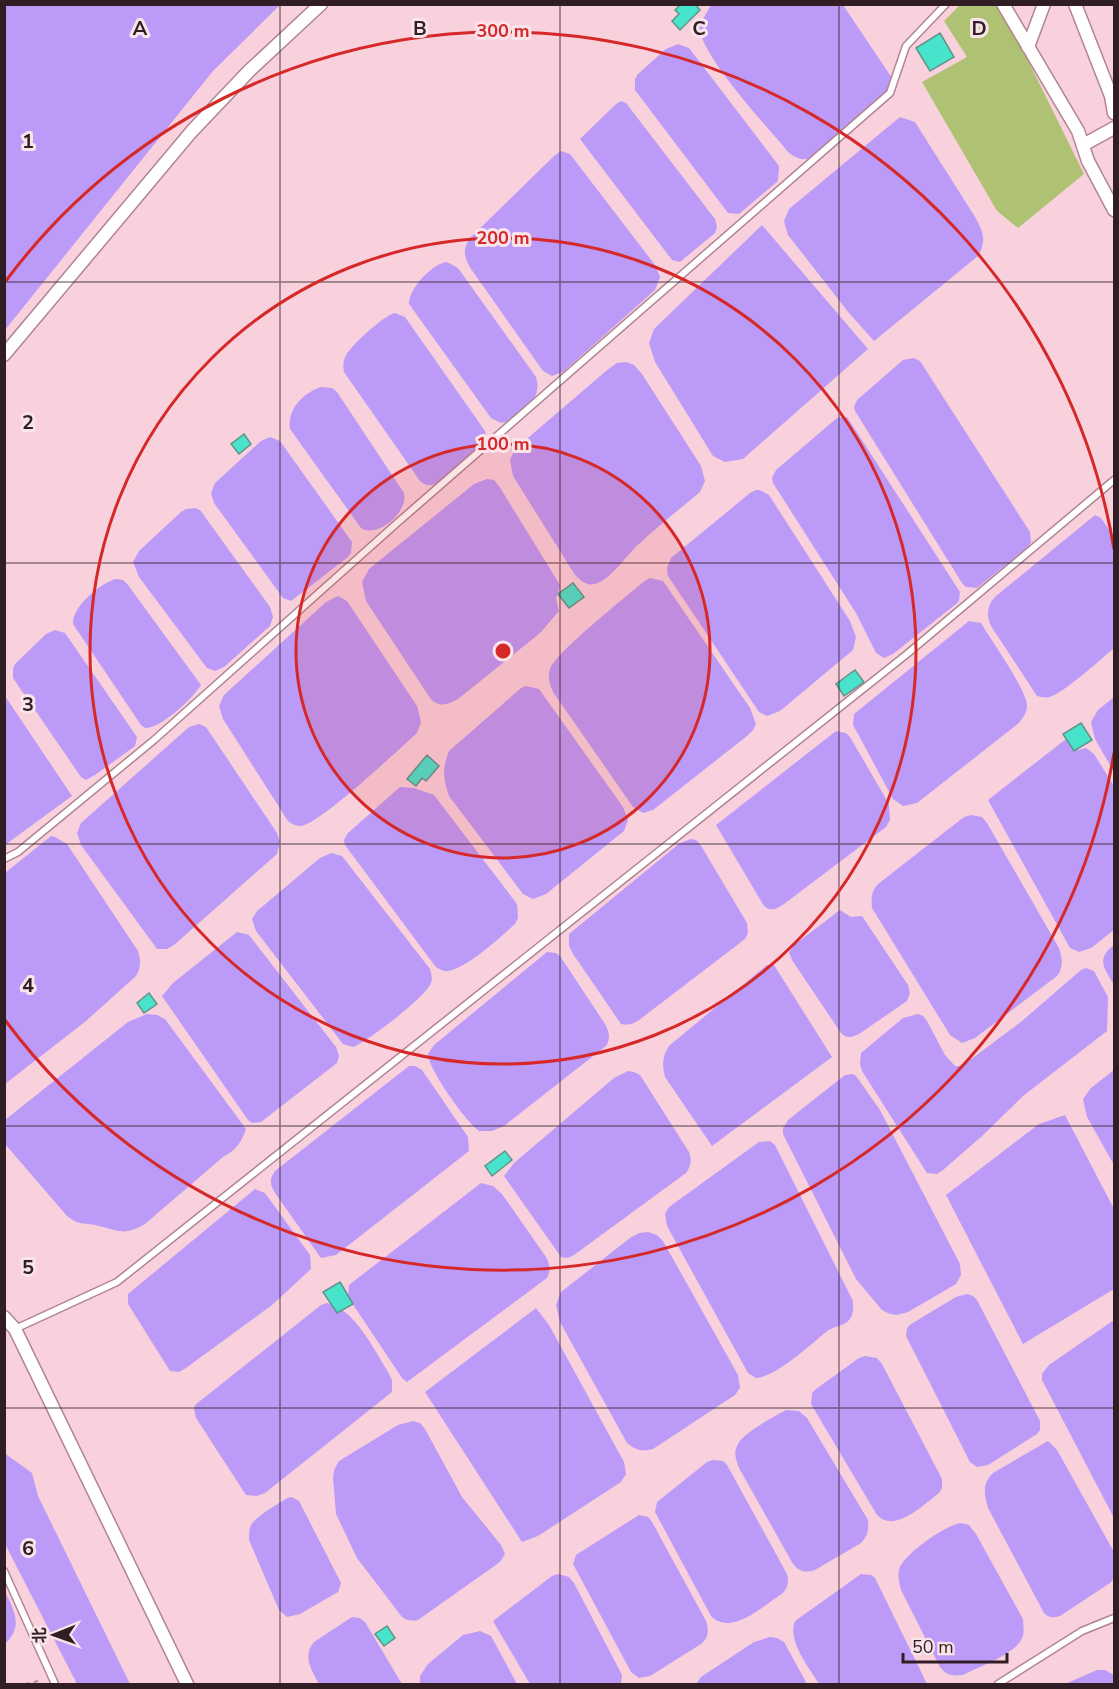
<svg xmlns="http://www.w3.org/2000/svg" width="1119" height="1689" font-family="'Nunito Sans','Noto Sans SC',sans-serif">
	<rect width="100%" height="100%" fill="#f9d1dc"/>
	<polygon fill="#afc273" points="960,5 999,5 1001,6 1084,174 1018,228 997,211 922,82 967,57 944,21"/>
	<g fill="#bc9af7">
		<polygon points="5,4 280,5 213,71 5,330"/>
		<path d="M711 5H843L896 84 815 156C805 161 798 160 789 153 768 127 701 57 699 26Z"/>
		<polygon points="678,44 689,48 779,166 778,181 739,214 728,213 635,90 635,79 638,74 666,49"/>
		<polygon points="621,101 626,103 715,219 717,227 715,233 680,262 672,260 580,139 616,104"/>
		<path d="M900 117 915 122 975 217C983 231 987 241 978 256L874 341 849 313 788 235 784 221 789 209Z"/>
		<path d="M561 151 570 154 655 265 660 277 655 290 563 372 552 376 543 371 471 269C464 257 462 250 470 238L554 156Z"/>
		<polygon points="762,225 868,349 743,459 725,462 713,456 655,362 649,343 654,329"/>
		<path d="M447 262 458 268 536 377C543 398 524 412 507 422L501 423 491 418 409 304C408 289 433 263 447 262Z"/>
		<path d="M395 313 405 317 485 431 486 436 483 444 440 482C432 486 427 487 420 481L344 372C343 367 343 362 345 357 349 347 384 315 395 313Z"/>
		<polygon points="914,358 920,361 1030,532 1031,542 1028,547 977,588 966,587 962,583 855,411 854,407 857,400 903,360"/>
		<path d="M626 362 634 365 642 374 701 466 705 481 700 492C680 509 659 525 640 543 627 554 611 580 595 584 587 586 581 581 575 575L513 476 510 460 515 449 606 371 617 363Z"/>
		<path d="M321 387 332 388 337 392 404 493C409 511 378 539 361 528L290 429C287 409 303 393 321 387Z"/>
		<polygon points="847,417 960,592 959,601 956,604 893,654 884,658 876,653 856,613 773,483 772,478 776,470 837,418"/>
		<polygon points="270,437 280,441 352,542 351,553 348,557 291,601 283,598 214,503 211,493 215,483 261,441"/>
		<path d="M487 479 494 480 499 486 560 585 556 599 559 611 540 633 458 699C447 705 439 708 430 698L366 601 362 582 369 569 474 484Z"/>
		<polygon points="756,490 760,490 769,495 850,621 856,637 853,650 780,711 767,716 759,712 668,576 667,568 671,558 750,493"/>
		<polygon points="195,508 200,510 270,607 273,617 270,626 224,667 215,671 207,668 139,577 133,562 139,551 181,512 186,509"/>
		<path d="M1095 515 1101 518 1114 537V648C1100 660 1066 691 1050 697 1046 698 1041 697 1037 696L991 626C986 615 987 605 996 596Z"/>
		<path d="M650 578 663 581 750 708 756 724 753 730 747 736 653 810 643 813 633 807 553 692C550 685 547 677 550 669 555 653 626 597 643 582Z"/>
		<path d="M116 579 123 580 128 585 201 685C192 699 162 728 145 728L141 725 73 624C71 608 101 582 116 579Z"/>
		<path d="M338 596 347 601 417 706 421 722 417 733C397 751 321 823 301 826 296 826 292 824 288 821L223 719 219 706 224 695 326 602Z"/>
		<path d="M969 621 981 623C991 640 1027 690 1027 706 1027 713 1023 717 1019 723L917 803 903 806 893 799 858 734 853 725 854 714Z"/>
		<polygon points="55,630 65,633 137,737 135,746 95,775 86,780 81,777 13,678 13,669 15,664 46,634"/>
		<path d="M526 686 539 689 623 807 628 820 624 831 546 894 533 899 523 894 449 796C443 777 442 770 449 751L521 688Z"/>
		<polygon points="5,696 72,796 5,845"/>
		<polygon points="1114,697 1114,772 1095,739 1091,722 1098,710"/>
		<polygon points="199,724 206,727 277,833 280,842 277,854 174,945 167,949 157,949 81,845 77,833 81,823 189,727"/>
		<path d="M836 731 846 733 850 737 889 804 890 820 886 827 784 904C777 909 771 912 764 906L716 825Z"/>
		<polygon points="1066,739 1074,751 1086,748 1094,754 1114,786 1114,930 1091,948 1079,952 1070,948 988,800"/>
		<path d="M400 787 414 788 434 795 517 904 518 918 515 924C499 938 469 967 448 971 443 972 439 969 435 966L345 845 344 840 348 833Z"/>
		<path d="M971 815 982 817 987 823 1059 948C1062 958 1064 967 1057 976L975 1038 962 1043 950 1035 872 908C871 898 871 892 878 884L964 817Z"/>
		<path d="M51 836 55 837 67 844 138 951C141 961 141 967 136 976L86 1021 5 1084V873Z"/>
		<path d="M691 839 696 840 700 844 747 923 748 933 745 939 643 1017C635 1023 630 1026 621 1024L573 954 569 946V934L680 843Z"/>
		<path d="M331 853 342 856 430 969C431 974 433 978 431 983 427 996 367 1042 353 1047L343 1044 256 931 252 919 257 911 320 858Z"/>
		<path d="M840 910 851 917 862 916 908 985 910 993 907 1001 859 1034C852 1037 847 1039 841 1033L792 960 789 952 794 945Z"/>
		<polygon points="237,932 249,935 336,1047 339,1056 337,1063 261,1122 252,1123 248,1120 162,996 173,983"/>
		<path d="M1114 945V985C1105 969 1095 959 1114 945Z"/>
		<path d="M547 952 556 953 560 956 605 1024C609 1032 611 1038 606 1046L504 1126 492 1131H479C466 1122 428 1069 428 1054L434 1045Z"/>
		<path d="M767 965H774L832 1057 712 1146 665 1077C662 1065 662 1055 670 1045Z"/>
		<polygon points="1086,968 1094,971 1108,997 1107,1031 1023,1096 981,1137 943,1170 937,1174 927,1173 862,1071 860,1064 861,1053 903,1018 918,1014 923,1016 927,1021 945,1055 955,1066 962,1066 1022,1021 1081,970"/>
		<path d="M147 1014 157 1015 165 1019 246 1129C241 1143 236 1150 223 1157L145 1224C123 1236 121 1231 99 1226 84 1222 82 1227 67 1216L5 1144V1120L128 1022Z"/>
		<path d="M409 1066H415L422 1070 468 1137 469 1151 336 1255 321 1258 275 1193C270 1185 269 1179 275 1171Z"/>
		<polygon points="1114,1070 1114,1165 1087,1117 1083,1099 1091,1088"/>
		<path d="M628 1071 634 1072 640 1075 689 1152C692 1161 691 1166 686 1173L574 1255 568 1258 561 1257 504 1176 514 1163 614 1078Z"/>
		<polygon points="853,1074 856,1076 880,1110 960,1264 961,1275 956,1284 908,1312 897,1315 890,1314 882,1310 856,1279 783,1134 783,1128 788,1120 845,1075"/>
		<polygon points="1065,1115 1114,1209 1114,1289 1023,1344 946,1195 1039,1124"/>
		<path d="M770 1141 775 1145 853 1301C853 1307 854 1313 850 1319 844 1327 833 1326 826 1332 810 1345 776 1377 756 1378L748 1373 667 1226 665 1214 669 1207 759 1142Z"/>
		<path d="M481 1183 493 1186 502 1194 546 1257C550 1265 551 1270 547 1278L407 1382 402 1378 348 1297 349 1285Z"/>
		<polygon points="255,1189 265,1193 310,1255 311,1269 272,1305 186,1368 179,1372 170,1371 128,1304 128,1294"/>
		<path d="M648 1232 657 1235 663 1241 738 1375 740 1388 735 1395 653 1449C641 1452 636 1450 627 1443L560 1322 556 1305 561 1292 630 1238 639 1233Z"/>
		<polygon points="967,1294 973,1296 977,1300 1040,1421 1040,1430 1037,1434 988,1465 977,1467 970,1462 906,1336 907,1328 911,1324 956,1297"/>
		<path d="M327 1303C354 1308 375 1351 388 1372L392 1380V1392L265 1493 257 1496 246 1495 196 1418 194 1409 195 1405 321 1305Z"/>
		<polygon points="536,1308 549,1325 624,1462 626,1474 621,1482 538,1536 522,1542 425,1392"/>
		<polygon points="1114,1320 1114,1518 1042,1380 1042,1374 1049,1365"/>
		<path d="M865 1356 877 1358 882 1364 942 1479V1488L939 1493C924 1504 895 1534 877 1515L811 1404 812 1393 816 1389 859 1358Z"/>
		<path d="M786 1410 799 1411 807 1418 868 1520C869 1530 868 1535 861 1543L815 1570C805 1573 800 1572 793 1564L739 1468C736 1460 733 1452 738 1444 743 1433 775 1416 786 1410Z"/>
		<path d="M413 1421 420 1423 425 1429 462 1497 501 1545 505 1554 500 1562 418 1620C411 1621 408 1621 402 1617L357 1558 336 1514 333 1478 334 1470 339 1461 398 1425Z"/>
		<path d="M1048 1441 1057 1450 1114 1552V1578L1110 1583 1060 1616C1053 1618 1049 1618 1044 1613L988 1508C984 1493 982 1484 993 1473Z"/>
		<polygon points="4,1450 7,1455 32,1473 38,1496 130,1684 77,1684 5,1544"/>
		<path d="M713 1460 723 1461 727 1465 787 1574C789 1582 788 1587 783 1593 764 1605 731 1637 711 1616L655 1512 657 1502 707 1462Z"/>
		<path d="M292 1497 299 1501 341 1583 338 1592 300 1614 287 1617 279 1610 249 1540C249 1535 249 1529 251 1525 256 1516 278 1504 287 1498Z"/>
		<path d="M639 1515 648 1517 652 1522 706 1621C709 1630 709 1637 701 1644L650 1676 639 1678 631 1672 573 1564 576 1555Z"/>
		<path d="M961 1523 969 1525 976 1534 1023 1619C1023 1625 1025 1632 1022 1638 1016 1654 978 1667 963 1675 953 1676 947 1676 940 1667L901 1590C899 1582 897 1574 900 1567 907 1552 946 1525 961 1523Z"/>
		<polygon points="558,1574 569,1577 574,1583 622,1675 621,1684 530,1684 493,1621 552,1576"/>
		<path d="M861 1574 871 1575 875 1578 927 1684H819C809 1667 787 1641 795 1621Z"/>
		<path d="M5 1591C14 1611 24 1626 5 1644Z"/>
		<path d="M352 1617 360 1618 365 1622 402 1684H319C312 1671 302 1656 314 1642Z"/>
		<polygon points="480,1631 491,1636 517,1684 420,1684 420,1676 428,1664 463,1635"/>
		<polygon points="770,1637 777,1638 784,1642 807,1684 696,1684 701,1677 754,1642"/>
		<polygon points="1097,1670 1105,1670 1114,1675 1114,1684 1065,1684"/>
	</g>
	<g fill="#47e4cb" stroke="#609489" stroke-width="1.5">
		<polygon points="681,4 695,4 700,10 680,30 672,21 679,14 675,10"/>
		<polygon points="940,33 954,57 930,71 916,48"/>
		<polygon points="244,434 251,444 239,454 231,444"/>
		<polygon points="573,583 584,597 569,608 558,594"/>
		<polygon points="855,670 864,682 844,696 836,684"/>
		<polygon points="1081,723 1092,740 1074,751 1063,734"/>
		<polygon points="427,755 439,766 426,781 422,778 416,786 407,779"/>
		<polygon points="149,993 157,1004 144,1013 137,1003"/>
		<polygon points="505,1151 512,1160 492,1176 485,1166"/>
		<polygon points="340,1282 353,1304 337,1313 323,1292"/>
		<polygon points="387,1626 395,1638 384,1646 375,1634"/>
	</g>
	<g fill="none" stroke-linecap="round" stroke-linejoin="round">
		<defs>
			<g id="service">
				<polyline points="4,859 18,852 154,740 396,524 890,93 906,46 946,4"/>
				<polyline points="15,1329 117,1282 907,654 1114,480"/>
				<polyline points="4,1571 55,1684"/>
				<polyline points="998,1684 1082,1631 1114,1618"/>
			</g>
			<g id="minor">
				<polyline points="1003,4 1078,131 1088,161 1114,210"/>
				<polyline points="1075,4 1111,96 1114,113"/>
				<polyline points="1028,47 1044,4"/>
				<polyline points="1083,145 1114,128"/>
				<polyline points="4,355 192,131 249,71 321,4"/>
				<polyline points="4,1317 15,1329 187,1684"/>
			</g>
		</defs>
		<use href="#service" stroke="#b28491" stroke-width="9"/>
		<use href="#minor" stroke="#b28491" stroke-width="15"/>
		<polyline stroke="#b3939c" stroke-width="2" stroke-dasharray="4.5 4.5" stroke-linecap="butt" points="25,1684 42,1680"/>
		<use href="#service" stroke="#fff" stroke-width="6"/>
		<use href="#minor" stroke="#fff" stroke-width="12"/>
	</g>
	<path fill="none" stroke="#301e24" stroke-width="1.5" stroke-opacity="0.55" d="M280 4V1684M560 4V1684M839 4V1684M4 282H1114M4 563H1114M4 844H1114M4 1126H1114M4 1408H1114"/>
	<circle cx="503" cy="651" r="207" fill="#d62828" fill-opacity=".12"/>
	<g fill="none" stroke="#d62828" stroke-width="3">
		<circle cx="503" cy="651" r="207"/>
		<circle cx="503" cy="651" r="413"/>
		<path d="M1114 753A620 620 0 0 1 5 1020M5 282A620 620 0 0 1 1114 549"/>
	</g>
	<g font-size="20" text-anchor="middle" font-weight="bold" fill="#301e24" stroke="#f9e4ea" stroke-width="6" stroke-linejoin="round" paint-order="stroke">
		<text x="140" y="35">A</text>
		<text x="420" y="35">B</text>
		<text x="699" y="35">C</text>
		<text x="979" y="35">D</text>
		<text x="28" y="148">1</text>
		<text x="28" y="429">2</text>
		<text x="28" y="711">3</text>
		<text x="28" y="992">4</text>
		<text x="28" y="1274">5</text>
		<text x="28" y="1555">6</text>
	</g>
	<circle cx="503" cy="651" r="9" fill="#d62828" stroke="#f9e4ea" stroke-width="3"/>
	<g font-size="18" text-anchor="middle" font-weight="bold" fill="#d62828" stroke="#f9e4ea" stroke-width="6" stroke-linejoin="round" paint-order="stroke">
		<text x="503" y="37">300 m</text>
		<text x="503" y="244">200 m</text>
		<text x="503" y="450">100 m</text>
	</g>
	<rect width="1119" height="1689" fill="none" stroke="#301e24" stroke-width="12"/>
	<g transform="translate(54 1635) rotate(269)" stroke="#f9e4ea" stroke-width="4.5" paint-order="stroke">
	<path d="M0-4.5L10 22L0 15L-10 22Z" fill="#301e24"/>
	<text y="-9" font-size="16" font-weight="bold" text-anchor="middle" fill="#301e24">北</text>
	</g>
	<path d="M903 1653v9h104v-9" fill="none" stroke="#301e24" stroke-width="3"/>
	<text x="912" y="1653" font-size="18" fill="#301e24" stroke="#f9e4ea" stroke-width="4.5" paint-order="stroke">50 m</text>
</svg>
